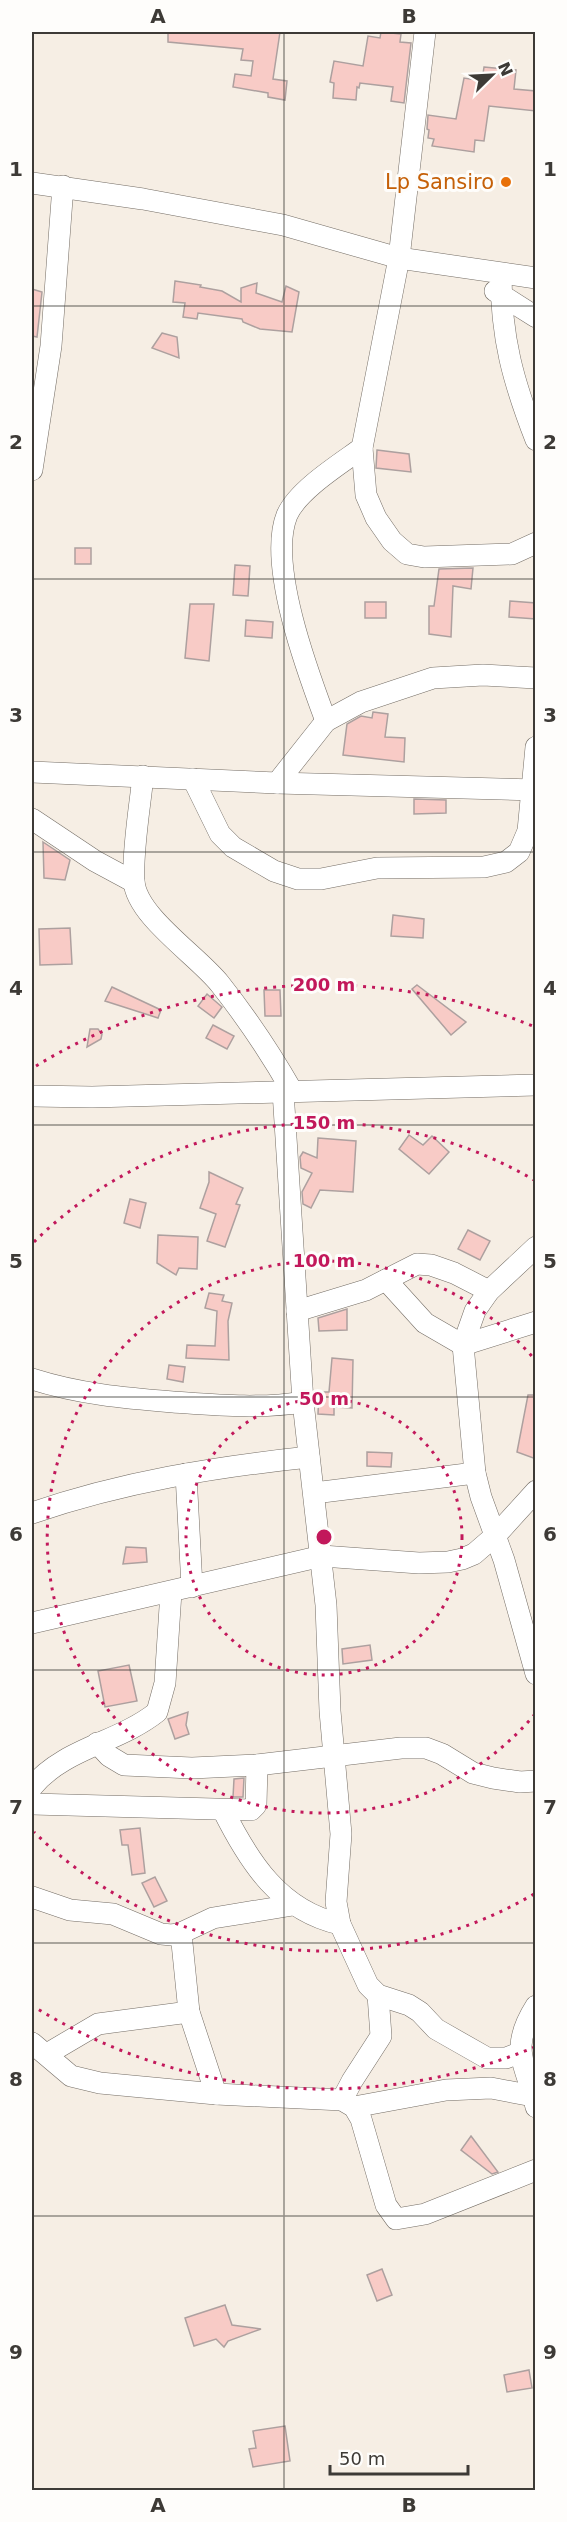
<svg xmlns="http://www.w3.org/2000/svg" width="567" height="2522" font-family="'DejaVu Sans',sans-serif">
	<rect width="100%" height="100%" fill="#f6eee4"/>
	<g fill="#f8cbc6" stroke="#ada09f" stroke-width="1.5">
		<polygon points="168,32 280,32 273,79 287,81 285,100 268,97 268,93 233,87 235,74 251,76 253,61 241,60 243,49 168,42"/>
		<polygon points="381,32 401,34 400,42 411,43 404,103 391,101 393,87 360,83 359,88 357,87 356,100 333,98 334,83 330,82 334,61 363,66 368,36 380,38"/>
		<polygon points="484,67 516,70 514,89 536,91 536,111 489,106 484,141 475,140 474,152 432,146 434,139 428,138 429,130 427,129 428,115 456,119 464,78 482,81"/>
		<polygon points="175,281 201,285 200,287 222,291 241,302 241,288 257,283 256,293 282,302 286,286 299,292 292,332 260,329 243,322 242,319 198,313 197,319 183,317 185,303 173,302"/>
		<polygon points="32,289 42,292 37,337 32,336"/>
		<polygon points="162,333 177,337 179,358 152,348"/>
		<polygon points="377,450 409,454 411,472 376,468"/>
		<rect x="75" y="548" width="16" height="16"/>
		<polygon points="235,565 250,566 248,596 233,595"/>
		<polygon points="473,568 471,589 453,586 451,637 429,634 429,606 434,606 439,569"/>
		<polygon points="510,601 536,603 536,619 509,617"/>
		<rect x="365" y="602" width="21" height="16"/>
		<polygon points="190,604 214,604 209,661 185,658"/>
		<polygon points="246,620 273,622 272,638 245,636"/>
		<polygon points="373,712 388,714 385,737 405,738 404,762 343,755 347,724 361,716 372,718"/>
		<polygon points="414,799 446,800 446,813 414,814"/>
		<polygon points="43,842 70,860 65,880 44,878"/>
		<polygon points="393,915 424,919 423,938 391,936"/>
		<polygon points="70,928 72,964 40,965 39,929"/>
		<polygon points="417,985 466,1022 451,1035 412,989"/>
		<polygon points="112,987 161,1010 158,1018 105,1001"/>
		<polygon points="264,990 280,990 281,1016 265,1016"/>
		<polygon points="207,994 222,1007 214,1018 198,1006"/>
		<polygon points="213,1025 234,1036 227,1049 206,1038"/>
		<polygon points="90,1029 98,1029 102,1034 101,1039 87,1047"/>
		<polygon points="409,1135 423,1145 432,1136 449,1152 429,1174 399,1149"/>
		<polygon points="318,1138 356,1141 353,1192 320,1190 311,1208 303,1204 302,1192 312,1173 301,1168 300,1157 303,1152 317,1158"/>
		<polygon points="209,1172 243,1188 236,1204 240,1205 225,1247 207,1241 216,1214 200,1208 209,1182"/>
		<polygon points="130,1199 146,1203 140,1228 124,1223"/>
		<polygon points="468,1230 490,1241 480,1260 458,1249"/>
		<polygon points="158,1235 198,1237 197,1269 179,1268 176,1275 157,1263"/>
		<polygon points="209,1293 224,1295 222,1301 232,1303 228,1321 229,1360 186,1358 187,1345 215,1346 217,1311 205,1308"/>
		<polygon points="347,1309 347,1330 319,1331 318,1318"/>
		<polygon points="332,1358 353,1360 352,1408 334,1407 334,1415 318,1414 319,1392 329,1392"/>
		<polygon points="169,1365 185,1367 183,1382 167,1379"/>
		<polygon points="528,1395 536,1395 536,1459 517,1452"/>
		<polygon points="367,1452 392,1453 391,1467 367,1466"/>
		<polygon points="126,1547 146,1548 147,1562 123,1564"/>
		<polygon points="370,1645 372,1660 343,1664 342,1649"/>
		<polygon points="129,1665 137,1701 105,1707 98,1671"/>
		<polygon points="188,1712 186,1725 189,1734 175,1739 168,1719"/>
		<polygon points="244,1778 243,1797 233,1797 234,1779"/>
		<polygon points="140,1828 145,1873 132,1875 128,1845 122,1845 120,1830"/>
		<polygon points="155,1877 167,1901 154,1907 142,1883"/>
		<polygon points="471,2136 498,2172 492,2174 461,2150"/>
		<polygon points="382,2269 392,2295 377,2301 367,2275"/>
		<polygon points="225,2305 232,2325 261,2329 228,2341 224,2347 216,2339 194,2346 185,2318"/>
		<polygon points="529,2370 532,2388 507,2392 504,2375"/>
		<polygon points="285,2426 290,2461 253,2467 249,2449 256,2448 253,2431"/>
	</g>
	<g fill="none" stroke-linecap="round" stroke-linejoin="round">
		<defs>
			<g id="minor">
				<polyline points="425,32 399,258 362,448 366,495 376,518 392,541 407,554 424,557 512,554 536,543"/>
				<polyline points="32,183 143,199 283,225 399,258 536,278"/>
				<path d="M501 274C501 338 513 381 536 440"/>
				<polyline points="495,291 536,317"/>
				<polyline points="32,470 51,346 63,186"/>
				<path d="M326 721C308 673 267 564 287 515 298 490 340 464 362 448"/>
				<polyline points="32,772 277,783 536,790"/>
				<path d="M143 776C140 806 132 852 134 881 136 916 198 956 220 984 246 1017 271 1054 292 1091"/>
				<polyline points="193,779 220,834 233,847 274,871 298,879 321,879 377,868 484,867 506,862 519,852 528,831 536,747"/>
				<polyline points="277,783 326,721 361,702 433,678 483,675 536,678"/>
				<polyline points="32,819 95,861 134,882"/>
				<polyline points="283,1091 303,1402 326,1605 330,1711 341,1834 336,1902 340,1924 368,1985 378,1995 409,2005 420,2012 436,2029 487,2058 506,2058 519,2053"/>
				<polyline points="32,1096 92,1097 536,1085"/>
				<polyline points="536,1247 489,1291 475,1311 463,1345 475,1473 481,1497 504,1560 536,1674"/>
				<polyline points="386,1280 425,1323 463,1345 536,1322"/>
				<polyline points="297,1311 366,1290 417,1264 431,1265 454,1273 489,1291"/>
				<path d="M32 1379C79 1394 124 1398 173 1402 217 1405 260 1409 303 1402"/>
				<polyline points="186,1474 192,1587"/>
				<polyline points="314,1493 475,1473"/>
				<path d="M32 1513C122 1482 215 1467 309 1457"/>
				<polyline points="32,1623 322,1556 419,1563 448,1562 462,1559 474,1554 496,1535 536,1491"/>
				<polyline points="97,1743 109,1756 124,1765 192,1768 257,1765 401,1748 426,1748 442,1754 473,1773 493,1778 520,1782 536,1781"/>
				<path d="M32 1787C64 1748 118 1743 157 1712L165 1683 171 1592"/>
				<polyline points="32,1804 251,1810 256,1805 257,1765"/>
				<path d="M223 1810C249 1862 280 1911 340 1924"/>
				<polyline points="32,1897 70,1910 113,1914 161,1934 172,1935 181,1933 213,1918 293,1905"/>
				<polyline points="181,1933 189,2012 216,2094"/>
				<path d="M536 2006C508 2050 526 2063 536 2107"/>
				<polyline points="32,2043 71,2076 100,2083 216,2094 342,2100 354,2107 361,2119 386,2205 396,2219 425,2214 536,2170"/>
				<polyline points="47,2054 98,2024 189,2012"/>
				<polyline points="342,2100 352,2081 381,2036 378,1995"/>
				<polyline points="354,2107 446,2090 491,2088 533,2096"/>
			</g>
		</defs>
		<use href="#minor" stroke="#746d65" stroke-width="22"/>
		<use href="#minor" stroke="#fff" stroke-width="21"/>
	</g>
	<path fill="none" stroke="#3d3a36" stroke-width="1.5" stroke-opacity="0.55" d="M284 32V2490M32 306H536M32 579H536M32 852H536M32 1125H536M32 1397H536M32 1670H536M32 1943H536M32 2216H536"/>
	<g fill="none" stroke="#c2185b" stroke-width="3" stroke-dasharray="3 6">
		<circle cx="324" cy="1537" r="138"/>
		<path d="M535 1714A276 276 0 1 1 535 1360"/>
		<path d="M534 1894A414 414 0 0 1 34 1832M34 1242A414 414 0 0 1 534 1180"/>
		<path d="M535 2047A552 552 0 0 1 36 2008M36 1066A552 552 0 0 1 535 1027"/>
	</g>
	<circle fill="#e8710a" stroke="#fefdfb" stroke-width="2" cx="506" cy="182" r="6"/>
	<g text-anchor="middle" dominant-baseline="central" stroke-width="6" stroke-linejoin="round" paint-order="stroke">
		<g font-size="21" fill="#c56008" stroke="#fefdfb" text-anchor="end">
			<text x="494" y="182">Lp Sansiro</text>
		</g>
	</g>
	<circle cx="324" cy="1537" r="9" fill="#c2185b" stroke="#fefdfb" stroke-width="3"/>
	<g font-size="18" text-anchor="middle" font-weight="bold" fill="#c2185b" stroke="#fefdfb" stroke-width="6" stroke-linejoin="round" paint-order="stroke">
		<text x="324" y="991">200 m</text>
		<text x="324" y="1129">150 m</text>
		<text x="324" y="1267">100 m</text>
		<text x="324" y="1405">50 m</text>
	</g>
	<rect width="567" height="2522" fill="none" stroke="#fefdfb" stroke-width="66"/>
	<g transform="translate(492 75) rotate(66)" stroke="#fefdfb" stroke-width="4.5" paint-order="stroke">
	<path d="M0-4.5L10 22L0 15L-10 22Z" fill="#3d3a36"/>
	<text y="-9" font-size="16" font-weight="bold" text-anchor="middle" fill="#3d3a36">N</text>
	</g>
	<path d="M330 2465v9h138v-9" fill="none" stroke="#3d3a36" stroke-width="3"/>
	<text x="339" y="2465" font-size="18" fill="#3d3a36" stroke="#fefdfb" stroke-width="4.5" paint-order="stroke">50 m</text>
	<rect x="33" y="33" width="501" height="2456" fill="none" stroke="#3d3a36" stroke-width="2"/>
	<g font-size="20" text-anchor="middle" font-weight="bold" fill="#3d3a36">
		<text x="158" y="23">A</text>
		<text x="409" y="23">B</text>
		<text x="16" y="176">1</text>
		<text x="550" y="176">1</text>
		<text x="16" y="449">2</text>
		<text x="550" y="449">2</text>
		<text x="16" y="722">3</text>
		<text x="550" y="722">3</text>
		<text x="16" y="995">4</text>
		<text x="550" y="995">4</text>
		<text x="16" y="1268">5</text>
		<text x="550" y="1268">5</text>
		<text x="16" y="1541">6</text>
		<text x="550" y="1541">6</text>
		<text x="16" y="1814">7</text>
		<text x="550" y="1814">7</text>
		<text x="16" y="2086">8</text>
		<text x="550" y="2086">8</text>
		<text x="16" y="2359">9</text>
		<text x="550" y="2359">9</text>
		<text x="158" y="2512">A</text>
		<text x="409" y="2512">B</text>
	</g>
</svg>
